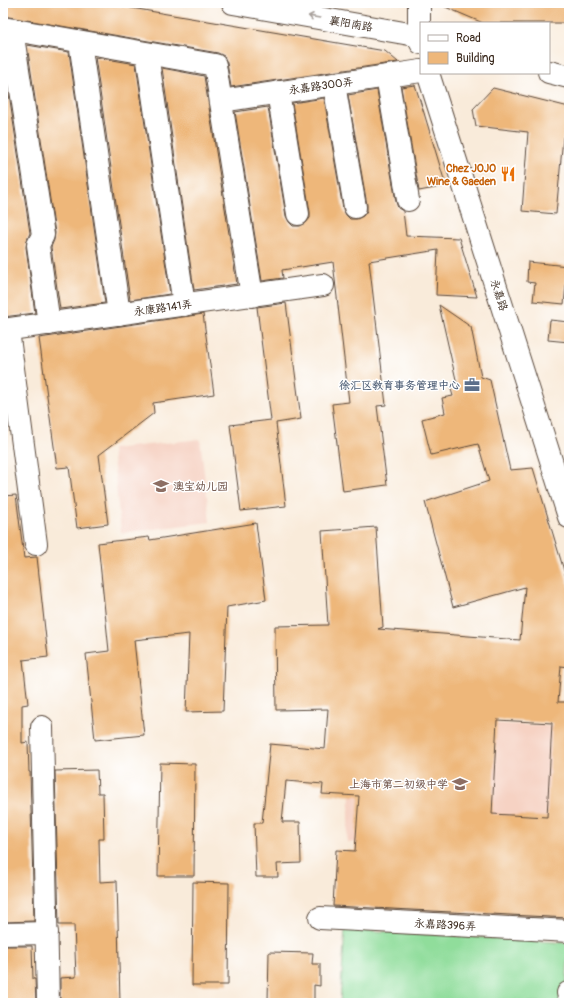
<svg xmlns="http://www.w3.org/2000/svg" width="572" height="1006" font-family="Pangolin,'LXGW WenKai TC',sans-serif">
	<rect width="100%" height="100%" fill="#fff"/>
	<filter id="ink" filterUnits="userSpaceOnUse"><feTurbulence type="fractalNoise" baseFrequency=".025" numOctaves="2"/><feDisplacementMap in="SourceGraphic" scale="8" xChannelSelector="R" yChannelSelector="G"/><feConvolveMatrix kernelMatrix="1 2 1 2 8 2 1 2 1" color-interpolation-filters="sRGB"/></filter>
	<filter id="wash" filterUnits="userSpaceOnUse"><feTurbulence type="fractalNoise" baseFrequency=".012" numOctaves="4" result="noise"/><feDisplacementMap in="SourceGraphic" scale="16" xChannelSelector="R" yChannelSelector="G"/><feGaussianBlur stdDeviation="0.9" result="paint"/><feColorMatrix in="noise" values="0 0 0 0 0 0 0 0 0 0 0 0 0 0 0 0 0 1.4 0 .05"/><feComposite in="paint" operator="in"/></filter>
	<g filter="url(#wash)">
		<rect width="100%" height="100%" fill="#f9ebda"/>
		<g fill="#f6d2c3">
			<polygon points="200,439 210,522 121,533 112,449"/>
			<polygon points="355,717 569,727 569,855 347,842"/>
		</g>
		<polygon fill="#90dd9b" stroke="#66845c" points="345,929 569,943 565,1003 340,1003"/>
		<g id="blocks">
			<g fill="#eeb77a" fill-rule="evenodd">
				<polygon points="3,3 102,3 385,51 398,62 231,87 227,63 224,56 218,53 3,16"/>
				<polygon points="436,3 569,3 569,23 483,23"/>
				<polygon points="27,45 69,52 105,303 60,309 51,247 54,240 55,233"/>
				<polygon points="3,54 30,233 27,240 26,247 35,313 3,317"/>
				<polygon points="95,57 136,64 170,294 130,300"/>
				<polygon points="162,68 204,76 237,284 194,290"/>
				<polygon points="415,85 424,113 446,186 419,191 401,87"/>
				<polygon points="493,88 569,107 569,138 563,137 556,214 522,211 528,132 476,126 473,109"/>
				<polygon points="377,90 396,202 398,208 403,211 406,236 459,238 477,297 436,295 438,250 369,261 386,405 377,406 387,485 343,491 332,404 349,402 333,262 282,270 283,278 262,281 235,112 268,107 286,216 289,222 293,226 300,226 306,223 310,218 310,212 292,103 324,98 343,209 346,215 350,219 357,219 363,216 367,211 367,205 348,95"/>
				<polygon points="528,262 568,266 564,304 533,301 535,283 527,282"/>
				<polygon points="286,303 301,419 276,423 286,506 241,511 230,425 271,420 257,307"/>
				<path d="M439 305 471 327 481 377 490 380 510 470 533 468 569 587V667L561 666 558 702H569V918L333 906 336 850 355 851 359 796 322 794 323 784 286 781 282 822H300L301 863 277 864 278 877H256L254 823H262L270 744 325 749 328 709 276 710 275 626 328 625 322 531 376 527 383 627 378 629 520 640 525 587 453 607 425 502 489 481 478 444 431 455 422 419 445 413 442 398 453 396 450 386 457 384ZM497 720 552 723 547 817 492 814Z"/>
				<polygon points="203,314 214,394 153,403 154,413 99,455 108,524 77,528 69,467 57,468 39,338"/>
				<polygon points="550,320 569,322 569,342 548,340"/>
				<polygon points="16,495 24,558 37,557 48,657 23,660 28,704 22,705 22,743 28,742 29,772 30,772 34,921 3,922 3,496"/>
				<polygon points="256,523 266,600 227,607 223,711 186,712 189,634 134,640 144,735 95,740 86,654 109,651 98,543 149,537 150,540"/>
				<polygon points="160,763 195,764 194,876 158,876"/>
				<polygon points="97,770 98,793 103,793 104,839 99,839 100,882 117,881 120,1003 60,1003 60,978 76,977 74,925 59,925 55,771"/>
				<polygon points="193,882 229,883 228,985 192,985"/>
				<polygon points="3,946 32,946 33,979 35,979 36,1003 3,1003"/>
				<polygon points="269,952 313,953 312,964 320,964 320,986 314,985 314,1001 268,1001"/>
			</g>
		</g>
	</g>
	<g filter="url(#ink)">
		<use href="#blocks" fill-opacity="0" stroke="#58473a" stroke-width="1"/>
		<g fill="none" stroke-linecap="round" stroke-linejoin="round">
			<defs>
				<g id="minor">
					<polyline points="233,3 421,36"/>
					<polyline points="419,3 419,35 421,43"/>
					<polyline points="3,28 215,65 252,296"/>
					<polyline points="12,30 43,235 38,245 49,324"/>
					<polyline points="80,42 119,314"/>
					<polyline points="147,54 184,305"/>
					<polyline points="549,72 569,77"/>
					<polyline points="428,73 569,517"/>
					<polyline points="387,76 408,200"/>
					<polyline points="334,84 355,207"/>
					<polyline points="278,92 298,214"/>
					<polyline points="221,101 421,71"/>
					<polyline points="3,330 323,285"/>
					<polyline points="8,330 36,544"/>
					<polyline points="42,727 48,1003"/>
					<polyline points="320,918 569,931"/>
					<polyline points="3,934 47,933"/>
					<polyline points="568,993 569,993"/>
				</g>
			</defs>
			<use href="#minor" stroke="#58473a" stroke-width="24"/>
			<use href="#minor" stroke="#fff" stroke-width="22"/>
		</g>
		<defs><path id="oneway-shaft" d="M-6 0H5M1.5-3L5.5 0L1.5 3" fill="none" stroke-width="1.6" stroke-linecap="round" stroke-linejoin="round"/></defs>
		<use stroke="#a79f9a" href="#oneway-shaft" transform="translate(314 17) rotate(-170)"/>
	</g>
	<defs>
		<symbol id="restaurant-bare" viewBox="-9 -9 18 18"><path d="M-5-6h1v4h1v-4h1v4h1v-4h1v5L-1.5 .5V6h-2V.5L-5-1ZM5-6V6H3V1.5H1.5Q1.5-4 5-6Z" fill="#e8710a" stroke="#fff" stroke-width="2.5" paint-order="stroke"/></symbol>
		<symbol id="office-bare" viewBox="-9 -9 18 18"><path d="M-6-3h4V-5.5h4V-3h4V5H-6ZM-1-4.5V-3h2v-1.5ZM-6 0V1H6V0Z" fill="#5c6f8a" stroke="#fff" stroke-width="2.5" paint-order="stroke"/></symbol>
		<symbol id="school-bare" viewBox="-9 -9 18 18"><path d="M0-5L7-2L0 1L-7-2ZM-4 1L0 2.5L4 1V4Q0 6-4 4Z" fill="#8d6e63" stroke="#fff" stroke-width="2.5" paint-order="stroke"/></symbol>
	</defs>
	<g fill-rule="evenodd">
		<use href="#restaurant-bare" x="497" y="163" width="22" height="22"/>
		<use href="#office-bare" x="461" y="374" width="22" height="22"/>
		<use href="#school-bare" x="150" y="475" width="22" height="22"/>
		<use href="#school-bare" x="449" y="773" width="22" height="22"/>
	</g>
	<g text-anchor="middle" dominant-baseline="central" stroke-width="3" stroke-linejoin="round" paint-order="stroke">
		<g font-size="11" fill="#3b2a1e" stroke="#fff">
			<text transform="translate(351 24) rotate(10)">襄阳南路</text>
			<text transform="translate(321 86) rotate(-8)">永嘉路300弄</text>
			<text transform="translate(499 295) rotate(72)">永嘉路</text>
			<text transform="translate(163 308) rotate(-8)">永康路141弄</text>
			<text transform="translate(445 925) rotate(3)">永嘉路396弄</text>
		</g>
		<g font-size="11" font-weight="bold" fill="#c56008" stroke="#fff" text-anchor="end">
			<text x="496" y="168">Chez JOJO<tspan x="496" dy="13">Wine &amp; Gaeden</tspan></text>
		</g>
		<g font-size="11" font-weight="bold" fill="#4e5e75" stroke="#fff" text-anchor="end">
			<text x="460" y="385">徐汇区教育事务管理中心</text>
		</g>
		<g font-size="11" font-weight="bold" fill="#785e54" stroke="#fff" text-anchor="start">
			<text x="173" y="486">澳宝幼儿园</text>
			<text x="448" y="784" text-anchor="end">上海市第二初级中学</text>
		</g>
	</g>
	<rect width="572" height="1006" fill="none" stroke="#fff" stroke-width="16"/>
	<rect x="420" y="22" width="130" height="52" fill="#ffffff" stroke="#b1aaa5"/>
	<rect x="428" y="35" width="20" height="6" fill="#ffffff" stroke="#b1aaa5"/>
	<text x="456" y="42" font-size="12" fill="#3b2a1e">Road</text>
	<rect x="428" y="52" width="20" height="12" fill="#eeb77a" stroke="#b1aaa5"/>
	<text x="456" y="62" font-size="12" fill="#3b2a1e">Building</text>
</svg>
